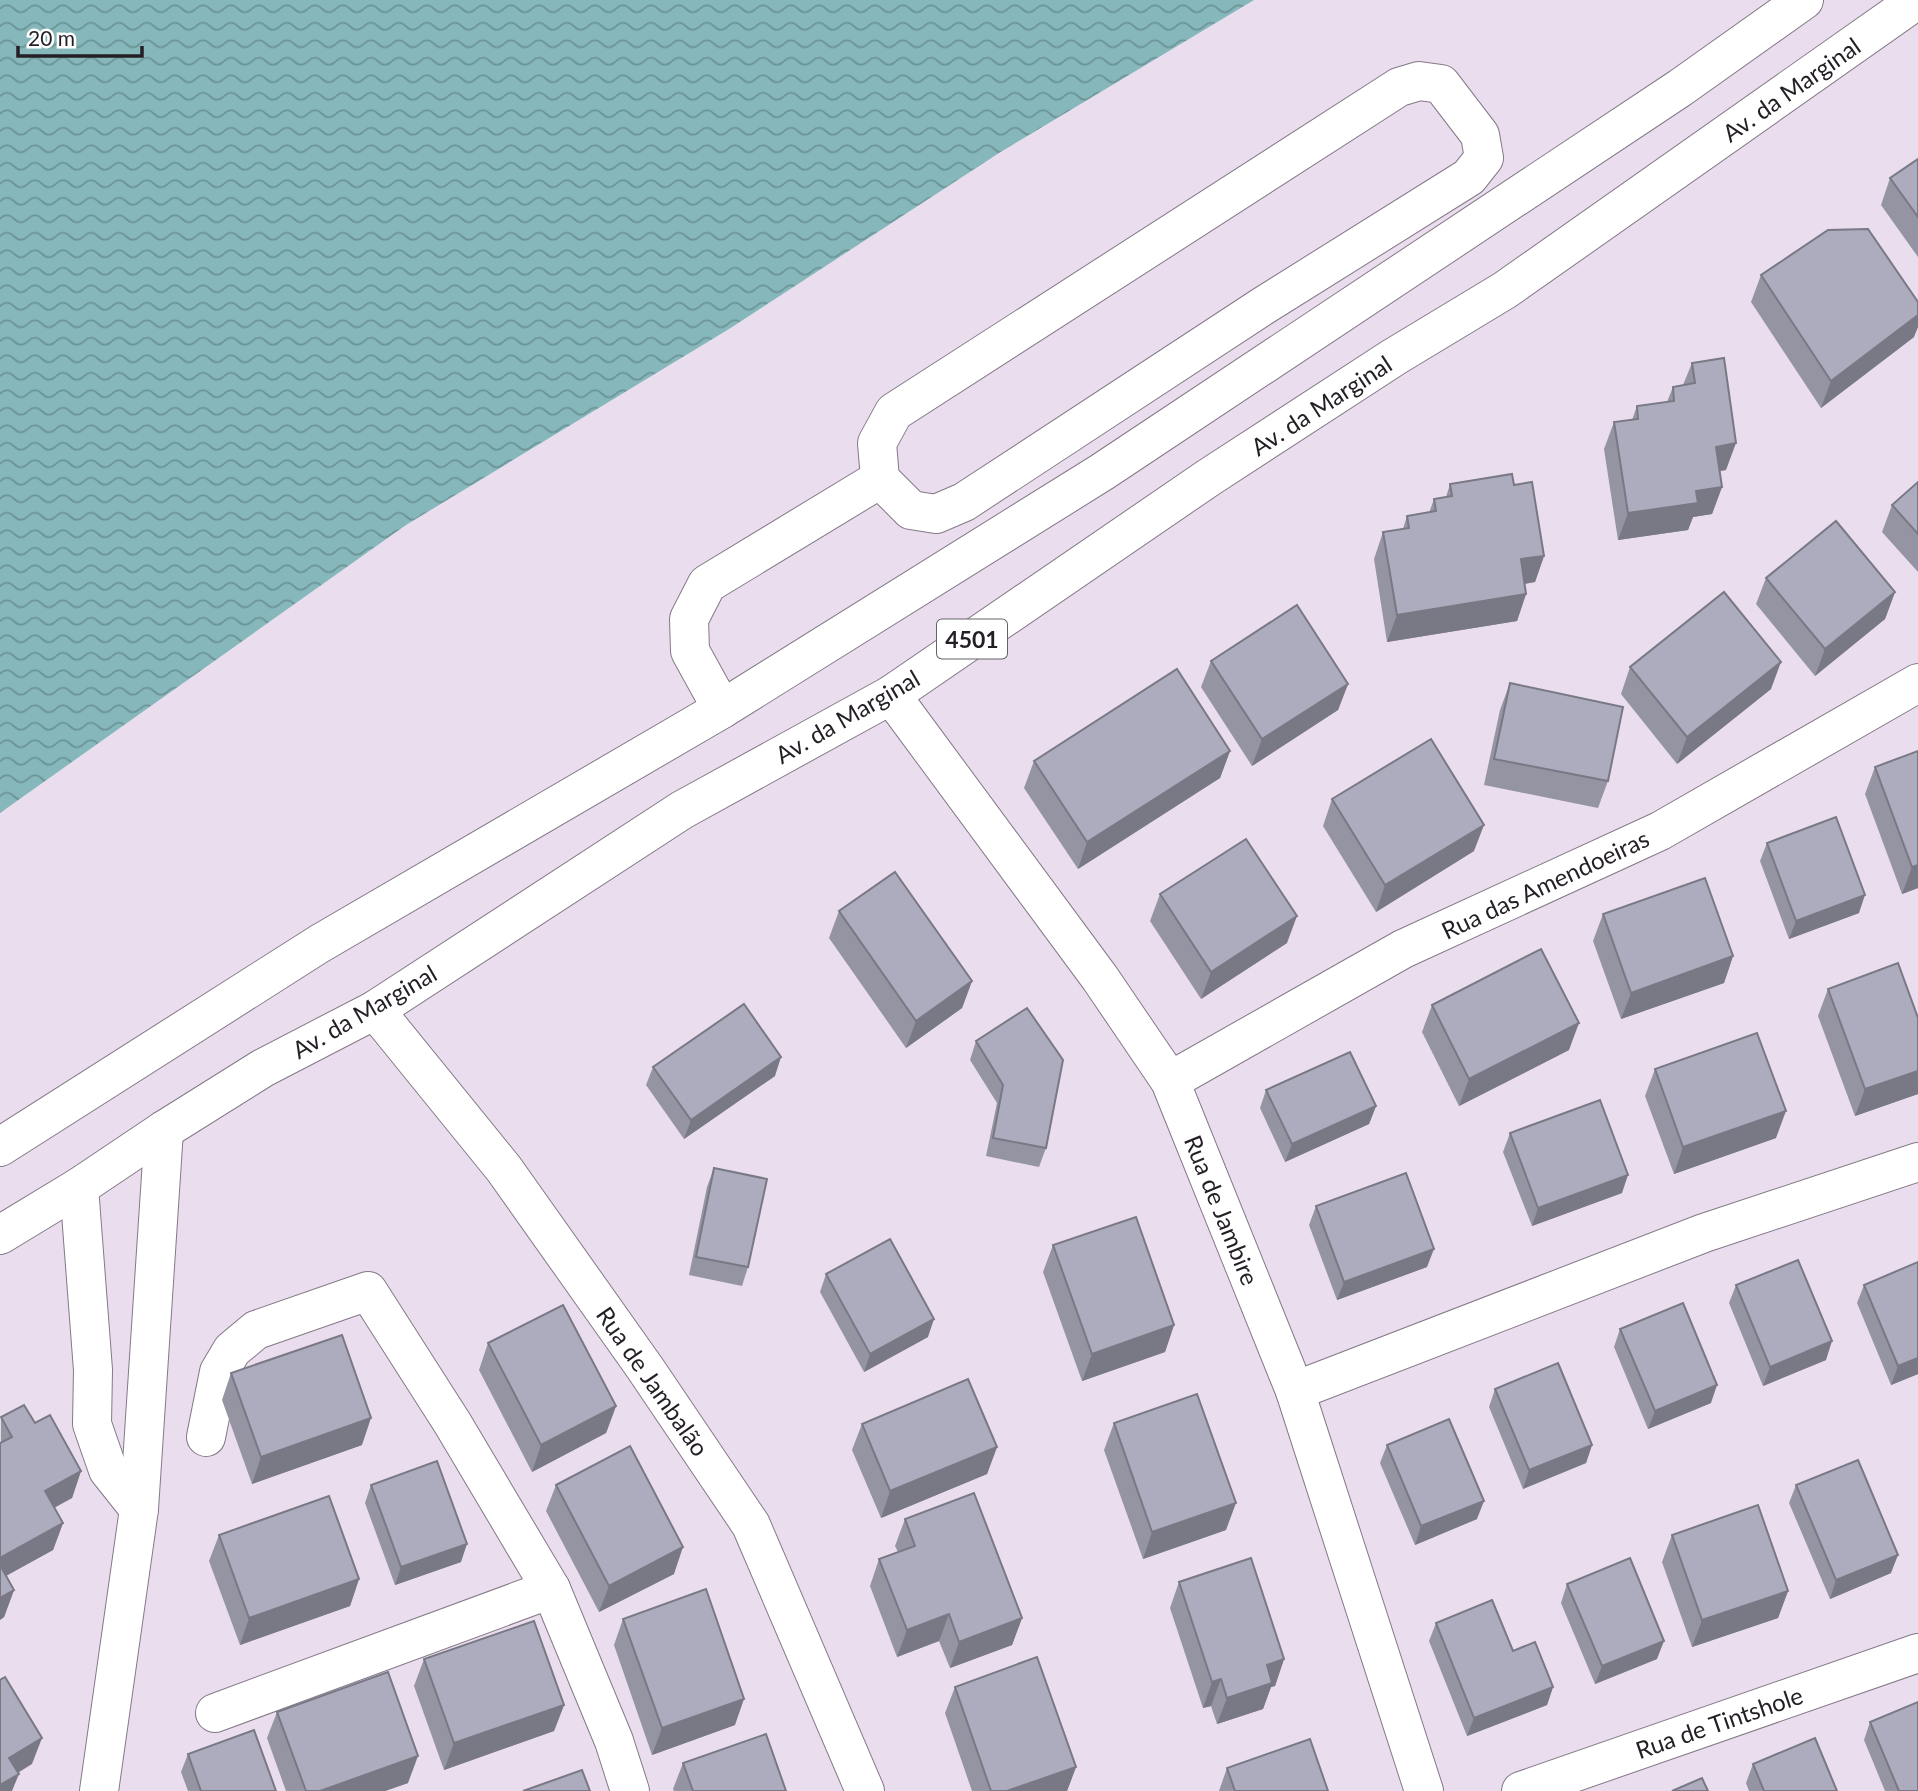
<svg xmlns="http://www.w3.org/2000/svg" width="1918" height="1791" font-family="Lato,sans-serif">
	<defs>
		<pattern id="water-waves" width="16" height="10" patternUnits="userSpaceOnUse" patternTransform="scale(1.75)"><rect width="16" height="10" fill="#85b7bb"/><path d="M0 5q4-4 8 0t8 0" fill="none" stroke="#6c9498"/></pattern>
	</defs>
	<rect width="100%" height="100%" fill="#eadeee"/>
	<polygon fill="url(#water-waves)" points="0,0 1254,0 999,153 729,329 406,525 0,813"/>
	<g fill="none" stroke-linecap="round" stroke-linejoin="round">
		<defs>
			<g id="minor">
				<polyline points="891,695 1100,978 1170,1081 1295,1391 1424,1791"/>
				<polyline points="722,709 690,651 689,619 707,584 880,479 877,443 894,412 1399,87 1419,81 1441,84 1480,135 1484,158 1469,177 1263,306 964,502 936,514 911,510 880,479"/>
				<polyline points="375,1010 504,1169 645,1368 751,1525 865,1791"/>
				<polyline points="1170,1081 1403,949 1660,831 1918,683"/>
				<polyline points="79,1187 93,1370 92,1424 108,1470 139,1509"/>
				<polyline points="1295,1391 1704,1233 1918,1162"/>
				<polyline points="206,1437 219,1372 232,1350 256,1330 368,1291 453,1424 551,1589 614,1741 630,1791"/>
				<polyline points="215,1713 551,1589"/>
				<polyline points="99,1791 139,1509 164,1130"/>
				<polyline points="1521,1791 1918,1653"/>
			</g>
			<g id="major">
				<polyline points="0,1147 319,944 722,709 1102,472 1680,88 1804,0"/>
				<polyline points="0,1235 79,1187 164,1130 263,1068 375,1010 682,810 891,695 1208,478 1394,357 1505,290 1917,0"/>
			</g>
		</defs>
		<use href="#minor" stroke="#847987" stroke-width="40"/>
		<use href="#major" stroke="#847987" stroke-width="40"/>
		<use href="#minor" stroke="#fff" stroke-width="38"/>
		<use href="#major" stroke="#fff" stroke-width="38"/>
	</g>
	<g fill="#9594a3">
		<polygon points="1918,159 1918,257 1881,205 1890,178"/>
		<polygon points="1761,275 1914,337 1821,408 1751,302"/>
		<polygon points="1692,363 1726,470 1720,471 1722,487 1712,514 1693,517 1688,530 1618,540 1604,449 1614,422 1632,420 1637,406 1667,402 1673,387 1683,385"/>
		<polygon points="1918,482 1918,572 1882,532 1892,505"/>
		<polygon points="1450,484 1514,485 1544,556 1535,582 1525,584 1526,594 1517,621 1387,642 1374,559 1383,532 1403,529 1407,516 1429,513 1434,499 1446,497"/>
		<polygon points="1766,578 1895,592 1885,619 1815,676 1756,604"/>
		<polygon points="1211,661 1348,684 1338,710 1252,766 1201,687"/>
		<polygon points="1630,667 1771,689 1677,764 1621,694"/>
		<polygon points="1510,683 1608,781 1598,808 1484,785 1500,710"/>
		<polygon points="1230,751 1220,778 1078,869 1024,788 1034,761"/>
		<polygon points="1918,751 1918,888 1902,894 1865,794 1875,767"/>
		<polygon points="1332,799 1474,851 1376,912 1323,826"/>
		<polygon points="1767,843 1859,913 1789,939 1760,861"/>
		<polygon points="1160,894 1287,943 1201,999 1150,921"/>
		<polygon points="839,911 972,981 962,1008 906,1048 829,938"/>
		<polygon points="1603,914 1733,956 1724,983 1621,1019 1593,941"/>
		<polygon points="1828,989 1918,1018 1918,1094 1855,1116 1818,1016"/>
		<polygon points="1432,1005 1569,1050 1459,1106 1422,1032"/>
		<polygon points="976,1041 1046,1148 1039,1167 986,1156 997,1103 970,1060"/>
		<polygon points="653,1067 775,1076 684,1139 646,1085"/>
		<polygon points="1655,1069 1776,1138 1674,1174 1645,1096"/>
		<polygon points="1266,1090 1376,1106 1369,1124 1285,1162 1260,1108"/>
		<polygon points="1510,1133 1622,1193 1532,1226 1503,1152"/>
		<polygon points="714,1168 748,1267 742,1286 689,1275 707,1187"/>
		<polygon points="1316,1206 1427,1267 1337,1300 1309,1225"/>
		<polygon points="1053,1245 1174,1325 1165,1352 1082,1381 1043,1272"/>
		<polygon points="1918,1262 1918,1374 1891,1385 1857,1303 1864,1285"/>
		<polygon points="826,1274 928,1337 864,1372 820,1292"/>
		<polygon points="1736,1285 1826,1360 1763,1386 1729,1303"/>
		<polygon points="1620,1329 1711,1403 1648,1429 1614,1347"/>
		<polygon points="488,1343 616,1406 606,1433 532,1472 479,1370"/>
		<polygon points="231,1373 362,1445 252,1484 222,1400"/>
		<polygon points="1495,1389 1592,1445 1586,1463 1523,1489 1489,1407"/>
		<polygon points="1,1417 35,1423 81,1471 72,1498 54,1507 63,1523 53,1550 6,1576 14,1590 4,1617 0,1620"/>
		<polygon points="1114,1423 1226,1530 1143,1559 1104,1450"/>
		<polygon points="862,1424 997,1447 987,1474 881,1518 852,1450"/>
		<polygon points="1387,1445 1477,1519 1415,1545 1380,1463"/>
		<polygon points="371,1485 461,1562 395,1585 365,1503"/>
		<polygon points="556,1485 674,1574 599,1612 546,1511"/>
		<polygon points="1796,1485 1891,1573 1830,1599 1789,1503"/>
		<polygon points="905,1519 1022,1618 1012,1645 950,1668 939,1641 897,1657 870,1586 879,1559 898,1552 895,1546"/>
		<polygon points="219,1535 359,1579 350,1606 240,1645 209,1561"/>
		<polygon points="1672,1535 1788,1591 1778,1618 1692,1647 1662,1562"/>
		<polygon points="1179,1582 1284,1659 1275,1686 1271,1687 1263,1709 1217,1724 1211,1706 1203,1708 1170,1608"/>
		<polygon points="1567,1584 1657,1659 1595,1684 1561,1603"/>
		<polygon points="623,1619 735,1725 652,1755 614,1645"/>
		<polygon points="1436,1623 1513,1651 1553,1687 1547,1705 1467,1736 1429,1641"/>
		<polygon points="424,1659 564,1705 554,1731 444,1770 414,1686"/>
		<polygon points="955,1687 1076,1767 1067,1791 972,1791 945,1713"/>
		<polygon points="277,1712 408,1783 385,1791 286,1791 267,1738"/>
		<polygon points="1870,1722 1918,1791 1885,1791 1864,1740"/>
		<polygon points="188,1754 276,1791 188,1791 181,1772"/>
		<polygon points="683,1763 786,1791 674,1791 673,1789"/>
		<polygon points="1753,1764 1837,1791 1749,1791 1746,1783"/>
		<polygon points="1227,1768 1328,1791 1219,1791"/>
	</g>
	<g fill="#797885">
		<polygon points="1918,315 1918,327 1914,337 1821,408 1831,381"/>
		<polygon points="1736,443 1726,470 1706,473 1716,447"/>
		<polygon points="1722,487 1712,514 1693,517 1688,530 1618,540 1628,513 1696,491"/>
		<polygon points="1544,556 1535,582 1511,586 1521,559"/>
		<polygon points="1895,592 1885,619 1815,676 1825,649"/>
		<polygon points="1526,594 1517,621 1387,642 1397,615"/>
		<polygon points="1781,662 1771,689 1677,764 1687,737"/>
		<polygon points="1348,684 1338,710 1252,766 1262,739"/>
		<polygon points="1230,751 1220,778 1078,869 1087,842"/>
		<polygon points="1484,825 1474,851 1376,912 1385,885"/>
		<polygon points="1918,865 1918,888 1902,894 1912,867"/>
		<polygon points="1865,895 1859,913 1789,939 1796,921"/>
		<polygon points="1297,916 1287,943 1201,999 1211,972"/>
		<polygon points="1733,956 1724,983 1621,1019 1631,993"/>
		<polygon points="972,981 962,1008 906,1048 916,1021"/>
		<polygon points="1579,1023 1569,1050 1459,1106 1469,1079"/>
		<polygon points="781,1057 775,1076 684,1139 691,1120"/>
		<polygon points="1918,1071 1918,1094 1855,1116 1865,1089"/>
		<polygon points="1376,1106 1369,1124 1285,1162 1292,1144"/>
		<polygon points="1786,1111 1776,1138 1674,1174 1683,1147"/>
		<polygon points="1628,1175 1622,1193 1532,1226 1538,1208"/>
		<polygon points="1434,1249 1427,1267 1337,1300 1344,1282"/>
		<polygon points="934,1319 928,1337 864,1372 870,1354"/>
		<polygon points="1174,1325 1165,1352 1082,1381 1092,1354"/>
		<polygon points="1832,1341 1826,1360 1763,1386 1770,1367"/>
		<polygon points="1918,1358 1918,1374 1891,1385 1898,1366"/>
		<polygon points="1717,1385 1711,1403 1648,1429 1655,1411"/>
		<polygon points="616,1406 606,1433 532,1472 541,1445"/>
		<polygon points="371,1418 362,1445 252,1484 261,1457"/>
		<polygon points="1592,1445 1586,1463 1523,1489 1529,1470"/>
		<polygon points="997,1447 987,1474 881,1518 890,1491"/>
		<polygon points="81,1471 72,1498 36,1518 45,1491"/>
		<polygon points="1484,1501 1477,1519 1415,1545 1421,1526"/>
		<polygon points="1236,1503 1226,1530 1143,1559 1152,1532"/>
		<polygon points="63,1523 53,1550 0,1579 0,1558"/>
		<polygon points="467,1544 461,1562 395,1585 401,1567"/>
		<polygon points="683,1547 674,1574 599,1612 609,1586"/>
		<polygon points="1898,1555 1891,1573 1830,1599 1836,1580"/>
		<polygon points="359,1579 350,1606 240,1645 249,1618"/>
		<polygon points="14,1590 4,1617 0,1620 0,1598"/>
		<polygon points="1788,1591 1778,1618 1692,1647 1702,1620"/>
		<polygon points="949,1614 939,1641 897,1657 907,1630"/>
		<polygon points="1022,1618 1012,1645 950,1668 959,1642"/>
		<polygon points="1664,1641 1657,1659 1595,1684 1602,1666"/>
		<polygon points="1284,1659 1275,1686 1271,1687 1263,1709 1217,1724 1227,1698 1267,1665"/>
		<polygon points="1221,1679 1211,1706 1203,1708 1212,1682"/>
		<polygon points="1553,1687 1547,1705 1467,1736 1474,1718"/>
		<polygon points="744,1699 735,1725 652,1755 662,1728"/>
		<polygon points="564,1705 554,1731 444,1770 454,1743"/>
		<polygon points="42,1738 32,1764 0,1784 9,1758"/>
		<polygon points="418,1756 408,1783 385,1791 320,1791"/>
		<polygon points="1076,1767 1067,1791 1007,1791"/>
		<polygon points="19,1774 12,1791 0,1791 0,1785"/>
	</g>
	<g fill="#adacbe" stroke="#797885" stroke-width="2">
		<polygon points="1918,159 1918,217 1890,178"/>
		<polygon points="1868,229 1918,302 1918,315 1831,381 1761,275 1828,230"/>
		<polygon points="1724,358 1736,443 1716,447 1722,487 1696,491 1698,503 1628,513 1614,422 1638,419 1637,406 1674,401 1673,387 1695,383 1692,363"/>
		<polygon points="1512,474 1514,485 1532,482 1544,556 1521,559 1526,594 1397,615 1383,532 1409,528 1407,516 1436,511 1434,499 1452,496 1450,484"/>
		<polygon points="1918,482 1918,534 1892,505"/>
		<polygon points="1836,521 1895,592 1825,649 1766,578"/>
		<polygon points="1724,592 1781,662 1687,737 1630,667"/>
		<polygon points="1297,605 1348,684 1262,739 1211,661"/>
		<polygon points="1177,669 1230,751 1087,842 1034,761"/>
		<polygon points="1510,683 1623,707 1608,781 1494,759"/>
		<polygon points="1431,739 1484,825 1385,885 1332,799"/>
		<polygon points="1918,751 1918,865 1912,867 1875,767"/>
		<polygon points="1836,817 1865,895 1796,921 1767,843"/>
		<polygon points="1246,839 1297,916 1211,972 1160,894"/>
		<polygon points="895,872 972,981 916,1021 839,911"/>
		<polygon points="1705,878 1733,956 1631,993 1603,914"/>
		<polygon points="1541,949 1579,1023 1469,1079 1432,1005"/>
		<polygon points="1898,963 1918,1018 1918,1071 1865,1089 1828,989"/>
		<polygon points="744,1004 781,1057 691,1120 653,1067"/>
		<polygon points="1027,1008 1063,1060 1046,1148 993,1138 1003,1085 976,1041"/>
		<polygon points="1757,1033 1786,1111 1683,1147 1655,1069"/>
		<polygon points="1350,1052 1376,1106 1292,1144 1266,1090"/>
		<polygon points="1600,1100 1628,1175 1538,1208 1510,1133"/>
		<polygon points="714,1168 767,1179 748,1267 696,1257"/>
		<polygon points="1406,1173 1434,1249 1344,1282 1316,1206"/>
		<polygon points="1136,1217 1174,1325 1092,1354 1053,1245"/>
		<polygon points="890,1239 934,1319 870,1354 826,1274"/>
		<polygon points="1798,1260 1832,1341 1770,1367 1736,1285"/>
		<polygon points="1918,1262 1918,1358 1898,1366 1864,1285"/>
		<polygon points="1683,1303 1717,1385 1655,1411 1620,1329"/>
		<polygon points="563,1305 616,1406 541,1445 488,1343"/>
		<polygon points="342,1335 371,1418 261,1457 231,1373"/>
		<polygon points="1558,1363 1592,1445 1529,1470 1495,1389"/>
		<polygon points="968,1379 997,1447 890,1491 862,1424"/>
		<polygon points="1197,1394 1236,1503 1152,1532 1114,1423"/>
		<polygon points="24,1405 35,1423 50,1415 81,1471 45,1491 63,1523 0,1558 0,1443 12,1437 1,1417"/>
		<polygon points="1449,1419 1484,1501 1421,1526 1387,1445"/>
		<polygon points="630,1446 683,1547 609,1586 556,1485"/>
		<polygon points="1858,1460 1898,1555 1836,1580 1796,1485"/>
		<polygon points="437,1461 467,1544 401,1567 371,1485"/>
		<polygon points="974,1493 1022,1618 959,1642 949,1614 907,1630 879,1559 915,1546 905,1519"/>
		<polygon points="329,1496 359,1579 249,1618 219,1535"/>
		<polygon points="1758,1505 1788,1591 1702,1620 1672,1535"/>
		<polygon points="1251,1558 1284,1659 1267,1665 1272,1683 1227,1698 1221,1679 1212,1682 1179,1582"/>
		<polygon points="1630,1558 1664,1641 1602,1666 1567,1584"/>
		<polygon points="0,1565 14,1590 0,1598"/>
		<polygon points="706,1589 744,1699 662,1728 623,1619"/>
		<polygon points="1492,1600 1513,1651 1535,1642 1553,1687 1474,1718 1436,1623"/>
		<polygon points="534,1621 564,1705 454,1743 424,1659"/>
		<polygon points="1037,1657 1076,1767 1007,1791 991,1791 955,1687"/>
		<polygon points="388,1672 418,1756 320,1791 306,1791 277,1712"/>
		<polygon points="5,1677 42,1738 9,1758 19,1774 0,1785 0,1680"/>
		<polygon points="1918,1702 1918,1791 1899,1791 1870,1722"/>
		<polygon points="254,1730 276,1791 201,1791 188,1754"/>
		<polygon points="766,1734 786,1791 693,1791 683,1763"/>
		<polygon points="1815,1738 1837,1791 1764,1791 1753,1764"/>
		<polygon points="1310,1739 1328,1791 1235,1791 1227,1768"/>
		<polygon points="582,1770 590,1791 523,1791"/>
		<polygon points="1702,1778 1708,1791 1672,1791"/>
	</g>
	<g text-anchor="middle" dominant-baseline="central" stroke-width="5" stroke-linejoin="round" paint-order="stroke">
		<rect fill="#fff" stroke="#656266" stroke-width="2" x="937" y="619.5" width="70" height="39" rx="5"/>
		<g font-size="23" font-weight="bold" fill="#231f25">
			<text x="972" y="639">4501</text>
		</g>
		<g font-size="24" fill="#231f25" stroke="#fff">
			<text transform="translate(1791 89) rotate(-35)">Av. da Marginal</text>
			<text transform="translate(1321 405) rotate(-33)">Av. da Marginal</text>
			<text transform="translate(847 716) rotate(-30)">Av. da Marginal</text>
			<text transform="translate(1545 884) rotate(-25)">Rua das Amendoeiras</text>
			<text transform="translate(364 1011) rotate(-30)">Av. da Marginal</text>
			<text transform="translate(1222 1210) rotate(68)">Rua de Jambire</text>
			<text transform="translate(653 1381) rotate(55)">Rua de Jambalão</text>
			<text transform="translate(1719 1722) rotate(-19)">Rua de Tintshole</text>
		</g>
	</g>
	<path d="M18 46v10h124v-10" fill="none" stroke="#231f25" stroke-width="3.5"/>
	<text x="28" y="46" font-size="21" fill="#231f25" stroke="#ffffff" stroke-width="5" paint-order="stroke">20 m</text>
</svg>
